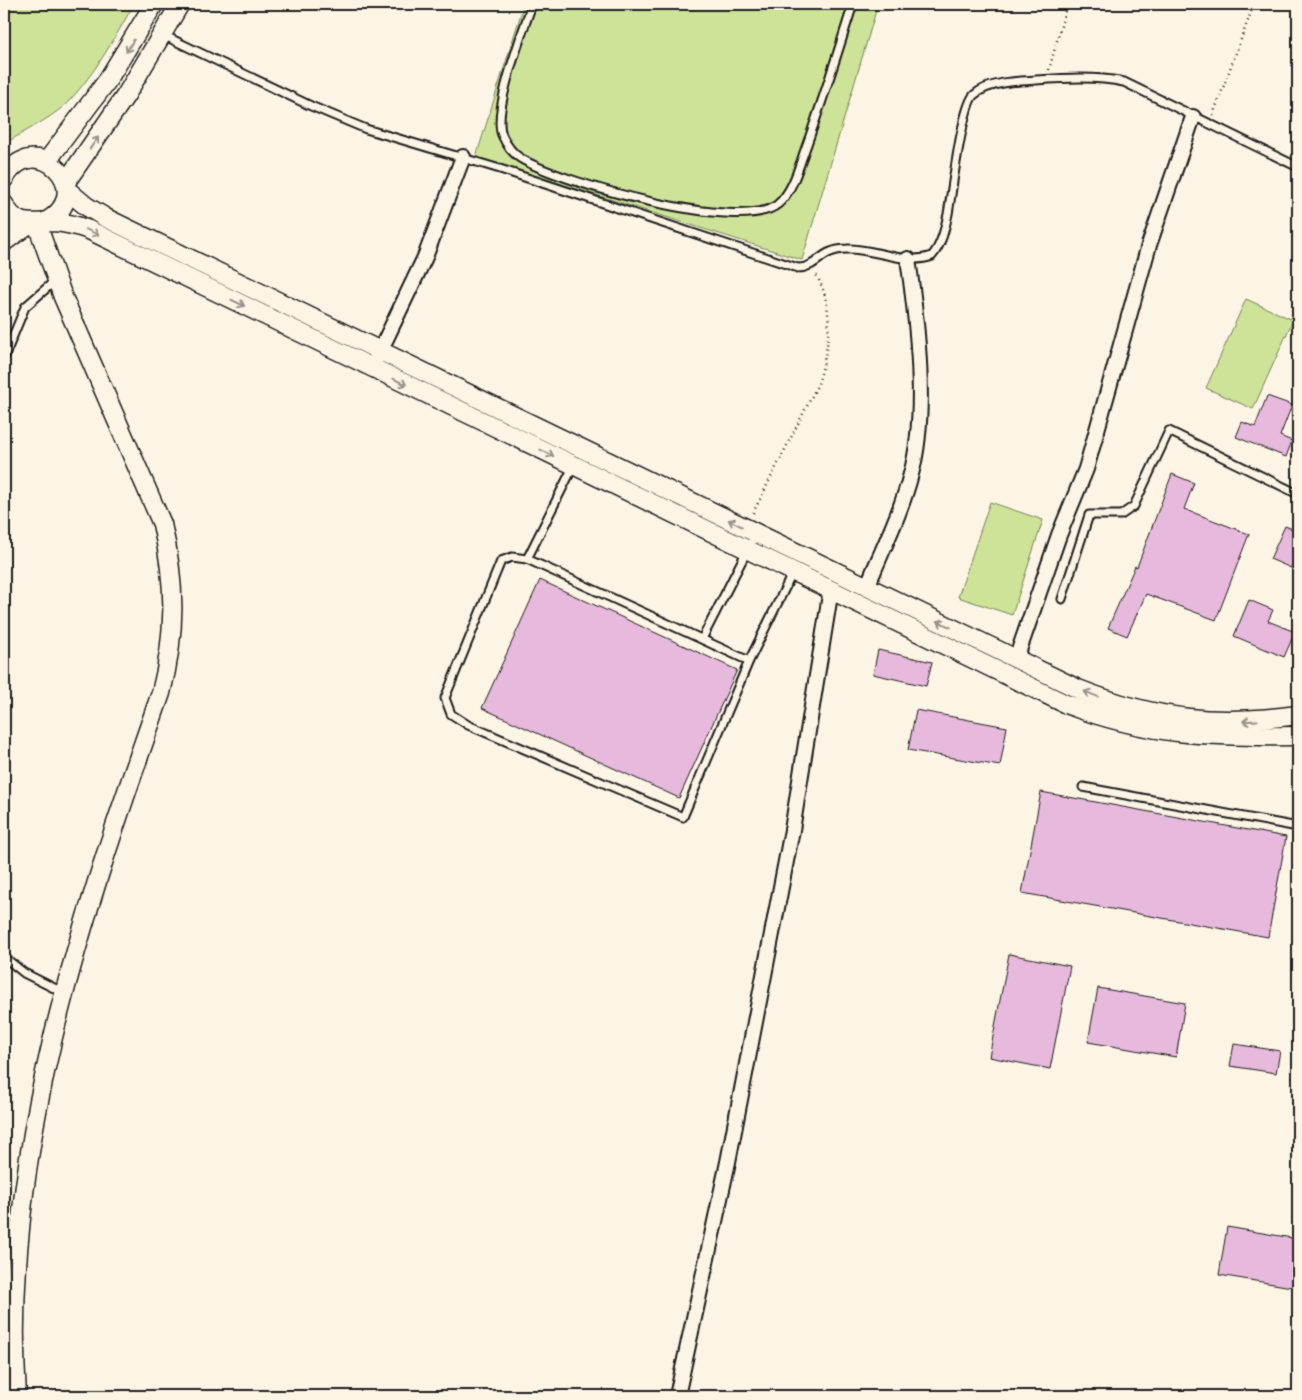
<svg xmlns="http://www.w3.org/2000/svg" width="1302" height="1400" font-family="'Architects Daughter',sans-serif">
	<rect width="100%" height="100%" fill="#fcf5e5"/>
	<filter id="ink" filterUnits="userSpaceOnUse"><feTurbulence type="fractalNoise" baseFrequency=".02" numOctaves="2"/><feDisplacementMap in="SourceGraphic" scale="10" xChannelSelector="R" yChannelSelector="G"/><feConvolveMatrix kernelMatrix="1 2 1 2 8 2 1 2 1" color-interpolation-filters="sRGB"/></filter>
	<g filter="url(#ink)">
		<g fill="#cee398" stroke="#75805a">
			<path d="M4 4H134C116 36 92 79 65 105 48 120 23 132 4 144Z"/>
			<polygon points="524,4 878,4 802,260 476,157"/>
			<polygon points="1246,299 1293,320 1253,409 1206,388"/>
			<polygon points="990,502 1043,520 1012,615 958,597"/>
		</g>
		<g fill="#e7b9dc" stroke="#1c1c1c">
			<polygon points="1267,396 1292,405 1280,436 1292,441 1286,457 1236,437 1242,422 1255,427"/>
			<polygon points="1172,474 1194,483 1184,509 1249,534 1216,620 1146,594 1127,636 1108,628 1135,566 1137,567"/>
			<polygon points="1285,526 1298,531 1298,552 1291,568 1270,559"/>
			<polygon points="540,580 737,670 679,798 482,708"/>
			<polygon points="1249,600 1273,610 1268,621 1295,632 1284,657 1234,636"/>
			<polygon points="878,650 932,662 926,686 873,674"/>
			<polygon points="916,710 1007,727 1000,766 908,750"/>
			<polygon points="1041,792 1286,837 1268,937 1022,893"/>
			<polygon points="1009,954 1070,966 1050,1069 989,1057"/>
			<polygon points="1098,988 1185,1003 1176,1057 1088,1042"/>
			<polygon points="1234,1044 1280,1051 1276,1073 1230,1066"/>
			<polygon points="1227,1227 1298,1239 1298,1288 1219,1275"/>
		</g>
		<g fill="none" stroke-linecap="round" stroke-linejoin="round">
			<defs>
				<g id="service">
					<path d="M532 4C523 32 492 110 502 135 506 144 512 153 520 158 558 182 744 235 778 204 793 191 799 166 806 147 823 100 838 52 853 4"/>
					<path d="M163 35 311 106 366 129 500 169 798 268C818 268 820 249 847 249 874 248 906 266 932 256 942 244 945 228 948 214 952 192 962 106 974 95 988 82 1018 81 1036 80 1065 78 1096 76 1124 82L1298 167"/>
					<polyline points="4,358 25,307 57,279"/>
					<polyline points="527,559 574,465"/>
					<polyline points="1062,599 1089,515 1121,515 1134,506 1169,431 1298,494"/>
					<polyline points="702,639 756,533"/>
					<polyline points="749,661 527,559 512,557 501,561 445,698 451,714 468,725 683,817 749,661 793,572"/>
					<polyline points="1083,787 1298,827"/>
					<polyline points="4,957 24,973 60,991"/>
				</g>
				<g id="minor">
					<polyline points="372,368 425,257 463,157"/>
					<path d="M867 587C882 550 901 513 911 474 928 413 917 321 908 259"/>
					<polyline points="1016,659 1059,535 1086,469 1149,245 1193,117"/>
					<polyline points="677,1396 728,1162 792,830 831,589"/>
				</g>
				<g id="tertiary">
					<polyline points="47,161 107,81 154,4"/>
					<path d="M4 179C34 125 101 192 45 222"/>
					<polyline points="66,182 126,95 180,4"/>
					<path d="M67 190 86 206 106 218 1078 689C1157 720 1215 726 1298 715"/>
					<path d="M4 204C17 229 31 222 55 222 67 223 78 226 89 230L1066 704C1150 736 1210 737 1298 736"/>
					<polyline points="4,242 29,224"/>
					<path d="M17 1396C0 1152 82 918 161 693 176 633 176 584 162 524L63 297 37 224"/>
				</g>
			</defs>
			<use href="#service" stroke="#1c1c1c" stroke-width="11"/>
			<use href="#minor" stroke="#1c1c1c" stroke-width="18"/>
			<use href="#tertiary" stroke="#1c1c1c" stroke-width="21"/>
			<g stroke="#1c1c1c" stroke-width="2.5" stroke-dasharray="1 4" stroke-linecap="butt">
				<polyline points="1049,70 1067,4"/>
				<polyline points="1213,115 1254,4"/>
				<path d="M753 513 818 384C829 348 836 307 815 273"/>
			</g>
			<use href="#service" stroke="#fcf5e5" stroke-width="7"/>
			<use href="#minor" stroke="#fcf5e5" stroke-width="14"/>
			<use href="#tertiary" stroke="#fcf5e5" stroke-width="18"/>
		</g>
		<defs><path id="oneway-shaft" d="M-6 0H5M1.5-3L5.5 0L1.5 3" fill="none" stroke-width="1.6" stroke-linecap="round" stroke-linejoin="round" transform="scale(1.25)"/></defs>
		<g stroke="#97938b">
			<use href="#oneway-shaft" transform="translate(130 46) rotate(121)"/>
			<use href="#oneway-shaft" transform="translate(94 143) rotate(-55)"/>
			<use href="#oneway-shaft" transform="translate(92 232) rotate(25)"/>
			<use href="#oneway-shaft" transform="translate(238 303) rotate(26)"/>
			<use href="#oneway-shaft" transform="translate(400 382) rotate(26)"/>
			<use href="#oneway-shaft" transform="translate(547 453) rotate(26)"/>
			<use href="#oneway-shaft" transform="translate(735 523) rotate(-154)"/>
			<use href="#oneway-shaft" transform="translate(944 624) rotate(-154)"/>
			<use href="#oneway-shaft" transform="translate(1091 694) rotate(-158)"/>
			<use href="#oneway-shaft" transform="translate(1250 721) rotate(177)"/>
		</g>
	</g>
	<rect width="1302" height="1400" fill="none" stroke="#fcf5e5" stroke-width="20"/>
	<rect x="10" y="10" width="1282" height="1380" fill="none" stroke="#1c1c1c" stroke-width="2" filter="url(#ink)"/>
</svg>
